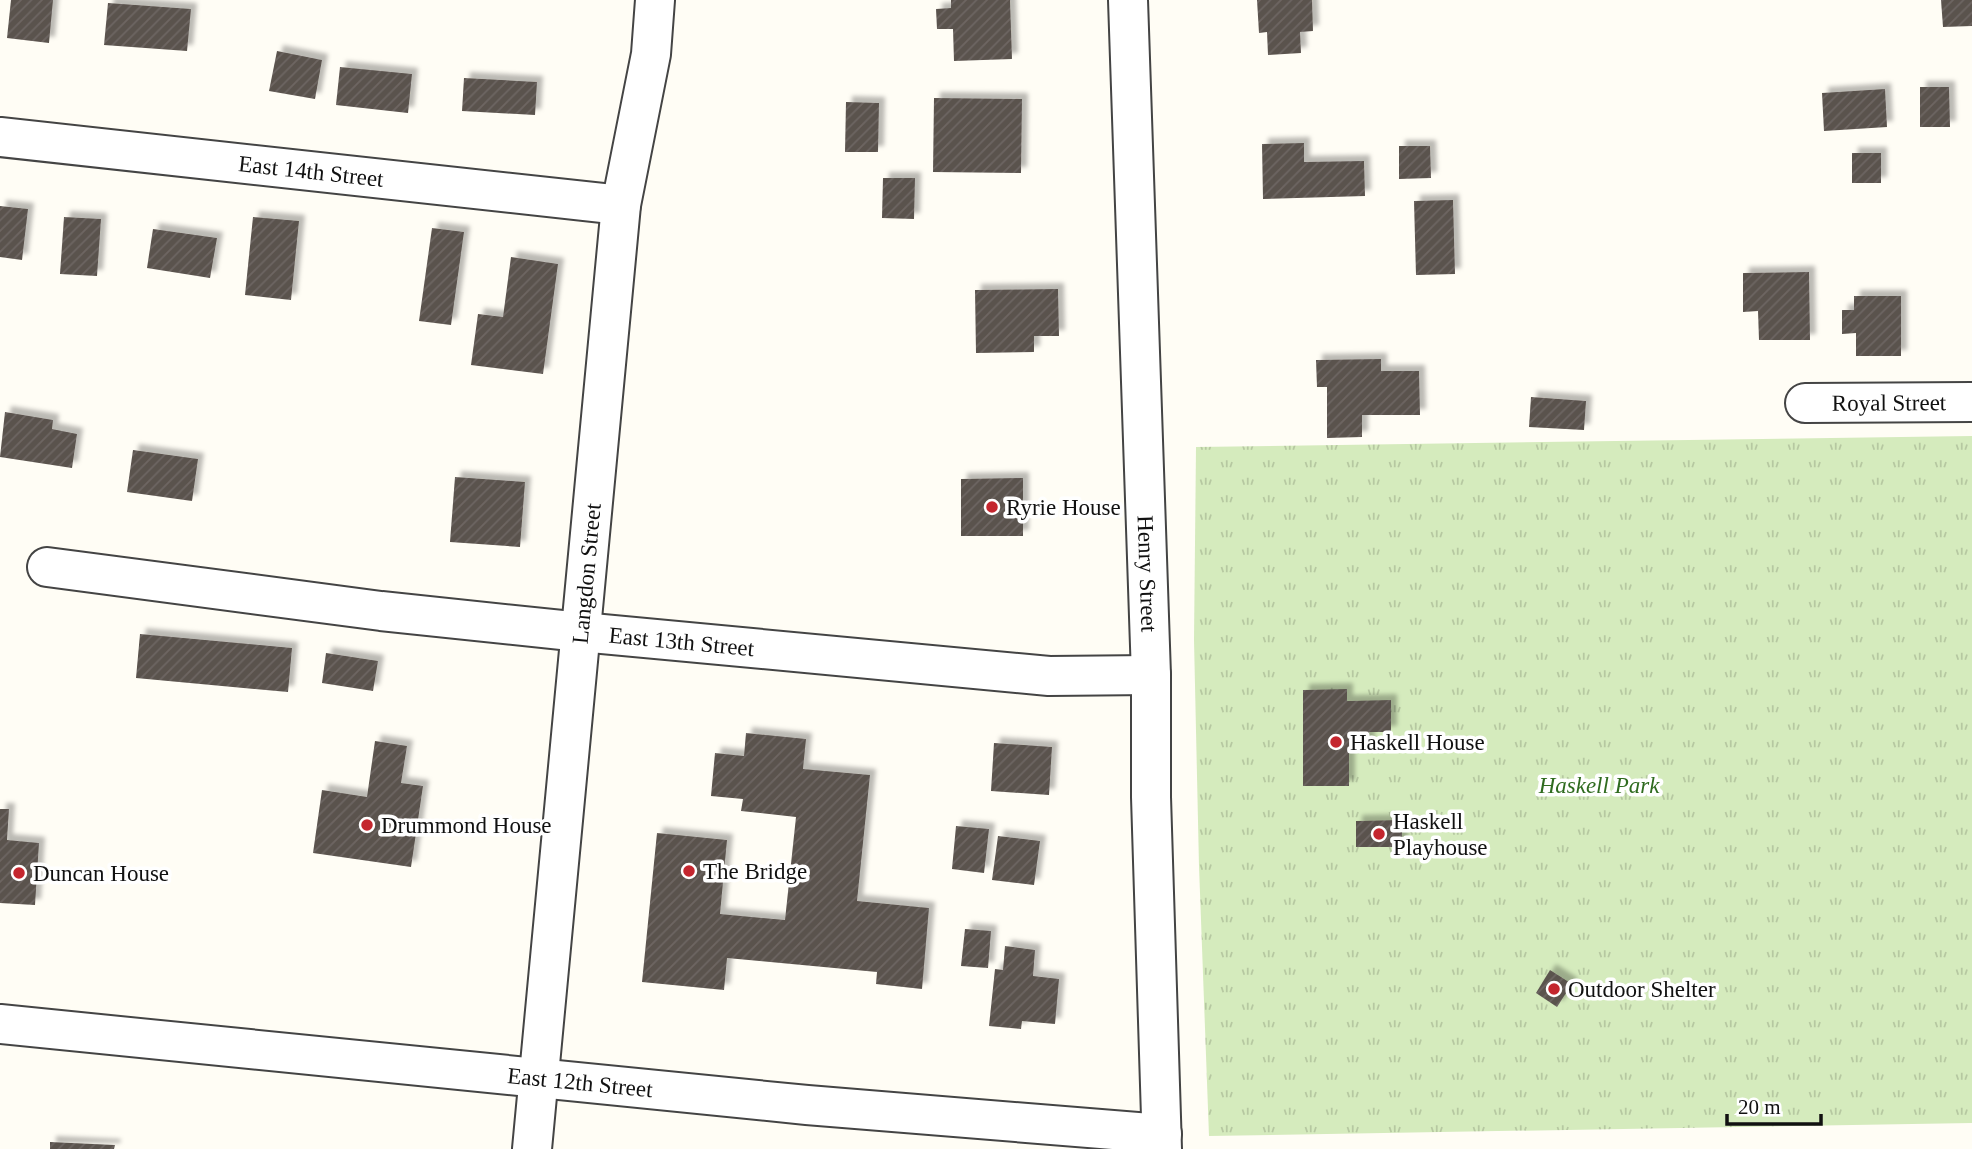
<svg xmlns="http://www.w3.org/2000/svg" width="1972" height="1149" font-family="'Times New Roman',serif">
	<defs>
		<pattern id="grass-tufts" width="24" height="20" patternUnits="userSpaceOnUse" patternTransform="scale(1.75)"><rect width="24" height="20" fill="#d5ebbd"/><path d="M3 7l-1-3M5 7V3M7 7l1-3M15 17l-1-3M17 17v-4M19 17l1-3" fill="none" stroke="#b6c8a1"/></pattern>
		<pattern id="building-hatch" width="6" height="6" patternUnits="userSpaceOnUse" patternTransform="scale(1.75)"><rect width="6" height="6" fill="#5a524d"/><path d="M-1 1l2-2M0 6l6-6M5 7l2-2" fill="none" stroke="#6d6662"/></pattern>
		<filter id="shadow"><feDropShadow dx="6" dy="-6" stdDeviation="2" flood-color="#0004"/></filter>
	</defs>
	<rect width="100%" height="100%" fill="#fffdf5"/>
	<polygon fill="url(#grass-tufts)" points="1972,436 1972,1123 1209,1136 1199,866 1194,640 1196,447"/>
	<g fill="url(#building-hatch)" filter="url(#shadow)">
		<polygon points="11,0 53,0 49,43 7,38"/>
		<polygon points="951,0 1010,0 1012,59 954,61 953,29 937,29 936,9 951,8"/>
		<polygon points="1257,0 1312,0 1313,31 1300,32 1301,53 1268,55 1267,32 1259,33"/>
		<polygon points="1941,0 1972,0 1972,26 1943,27"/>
		<polygon points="108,3 191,9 187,51 104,45"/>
		<polygon points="277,51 322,60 315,99 269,91"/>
		<polygon points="340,67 412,74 408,113 336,105"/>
		<polygon points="464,78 537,82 535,115 462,111"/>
		<polygon points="1920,87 1949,87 1950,127 1920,127"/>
		<polygon points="1885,89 1887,127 1824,131 1822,93"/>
		<polygon points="934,98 1022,99 1021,173 933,172"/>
		<polygon points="846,102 879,103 878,152 845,152"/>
		<polygon points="1304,143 1304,162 1364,161 1365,196 1263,199 1262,144"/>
		<polygon points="1399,146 1430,146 1431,178 1399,179"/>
		<rect x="1852" y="153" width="29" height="30"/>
		<polygon points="883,178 915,178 914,219 882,218"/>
		<polygon points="1453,200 1455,274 1416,275 1414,201"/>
		<polygon points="0,206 28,209 22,260 0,257"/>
		<polygon points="64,217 101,219 97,276 60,274"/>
		<polygon points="253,217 299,221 291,300 245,295"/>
		<polygon points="432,228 464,232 451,325 419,321"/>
		<polygon points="153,229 217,238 210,278 147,268"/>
		<polygon points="511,257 558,264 543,374 471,365 478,314 503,317"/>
		<polygon points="1809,272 1810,340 1759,340 1758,311 1743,312 1743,273"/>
		<polygon points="1058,289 1059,336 1034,336 1034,352 976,353 975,290"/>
		<polygon points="1854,296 1901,296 1901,356 1856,356 1856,333 1842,334 1842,310 1854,310"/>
		<polygon points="1381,359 1381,371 1419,371 1420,415 1362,415 1362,437 1327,438 1327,387 1317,387 1316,360"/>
		<polygon points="1531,397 1586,401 1584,430 1529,427"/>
		<polygon points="5,412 53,420 52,429 77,434 72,468 0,457"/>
		<polygon points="133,450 198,459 192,501 127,492"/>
		<polygon points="455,477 525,482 520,547 450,542"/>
		<polygon points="1023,478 1023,536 961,536 961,479"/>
		<polygon points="140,634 292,648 288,692 136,678"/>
		<polygon points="326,653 378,661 373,691 322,683"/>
		<polygon points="1347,689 1347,701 1391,700 1391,732 1369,732 1369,751 1349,752 1349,786 1303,786 1303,690"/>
		<polygon points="746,733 806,739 803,769 870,775 857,901 929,908 922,989 876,984 877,972 727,958 724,990 642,982 657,833 727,840 720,914 785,920 796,817 741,811 743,799 711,796 715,753 744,756"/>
		<polygon points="375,741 407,746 401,783 423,786 411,867 313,853 322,790 367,797"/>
		<polygon points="994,743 1052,747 1049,795 991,791"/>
		<polygon points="0,809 9,809 7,840 39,843 35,905 0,903"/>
		<polygon points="1402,820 1402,847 1356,847 1356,821"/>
		<polygon points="956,826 989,829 984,873 952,869"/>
		<polygon points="998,836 1040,841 1034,885 992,880"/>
		<polygon points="965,929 991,931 988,968 961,966"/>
		<polygon points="1005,946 1035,950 1033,976 1059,979 1055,1024 1022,1021 1021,1029 989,1026 995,969 1003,970"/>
		<polygon points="1550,970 1572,984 1557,1007 1536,993"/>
		<polygon points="50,1142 115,1145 114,1149 50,1149"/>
	</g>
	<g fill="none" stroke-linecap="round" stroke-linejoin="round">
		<defs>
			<g id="minor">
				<path id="s1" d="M1128 0 1151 675V797L1162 1149"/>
				<path id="s2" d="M0 137 621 205"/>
				<path id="s3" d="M1805 403 1972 402"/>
				<path id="s4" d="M47 567 381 611 581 632 1049 676 1151 675"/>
				<path id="s5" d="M0 1024 807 1105 1162 1134"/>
				<path id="s6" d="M532 1149 621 205 651 54 655 0"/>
			</g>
		</defs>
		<use href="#minor" stroke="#444" stroke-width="42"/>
		<use href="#minor" stroke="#fff" stroke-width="38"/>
	</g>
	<g fill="#c4262e" stroke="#fff" stroke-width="2.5">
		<circle cx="992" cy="507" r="7"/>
		<circle cx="1336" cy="742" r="7"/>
		<circle cx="367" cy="825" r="7"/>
		<circle cx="1379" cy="834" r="7"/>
		<circle cx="689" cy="871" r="7"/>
		<circle cx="19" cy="873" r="7"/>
		<circle cx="1554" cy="989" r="7"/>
	</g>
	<g text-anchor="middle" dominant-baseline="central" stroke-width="7" stroke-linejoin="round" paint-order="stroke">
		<g font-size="23" fill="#111" stroke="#fff">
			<text stroke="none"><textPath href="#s2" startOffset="313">East 14th Street</textPath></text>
			<text stroke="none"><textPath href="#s3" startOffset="84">Royal Street</textPath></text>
			<text stroke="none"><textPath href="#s6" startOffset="578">Langdon Street</textPath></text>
			<text stroke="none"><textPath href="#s1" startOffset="574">Henry Street</textPath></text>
			<text stroke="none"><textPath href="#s4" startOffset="639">East 13th Street</textPath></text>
			<text stroke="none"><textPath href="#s5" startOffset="583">East 12th Street</textPath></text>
		</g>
		<g font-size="23" fill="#111" stroke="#fff" text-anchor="start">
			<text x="1006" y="507">Ryrie House</text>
			<text x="1350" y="742">Haskell House</text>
			<text x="1393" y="821">Haskell<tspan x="1393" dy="26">Playhouse</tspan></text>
			<text x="381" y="825">Drummond House</text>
			<text x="703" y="871">The Bridge</text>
			<text x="33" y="873">Duncan House</text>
			<text x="1568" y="989">Outdoor Shelter</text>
		</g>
		<g font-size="23" font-style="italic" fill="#2f6b1f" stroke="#fff">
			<text x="1599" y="785">Haskell Park</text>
		</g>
	</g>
	<path d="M1727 1114v10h94v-10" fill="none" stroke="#111111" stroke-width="3.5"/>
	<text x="1738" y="1114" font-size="21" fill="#111111" stroke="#ffffff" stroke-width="5" paint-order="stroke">20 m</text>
</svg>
